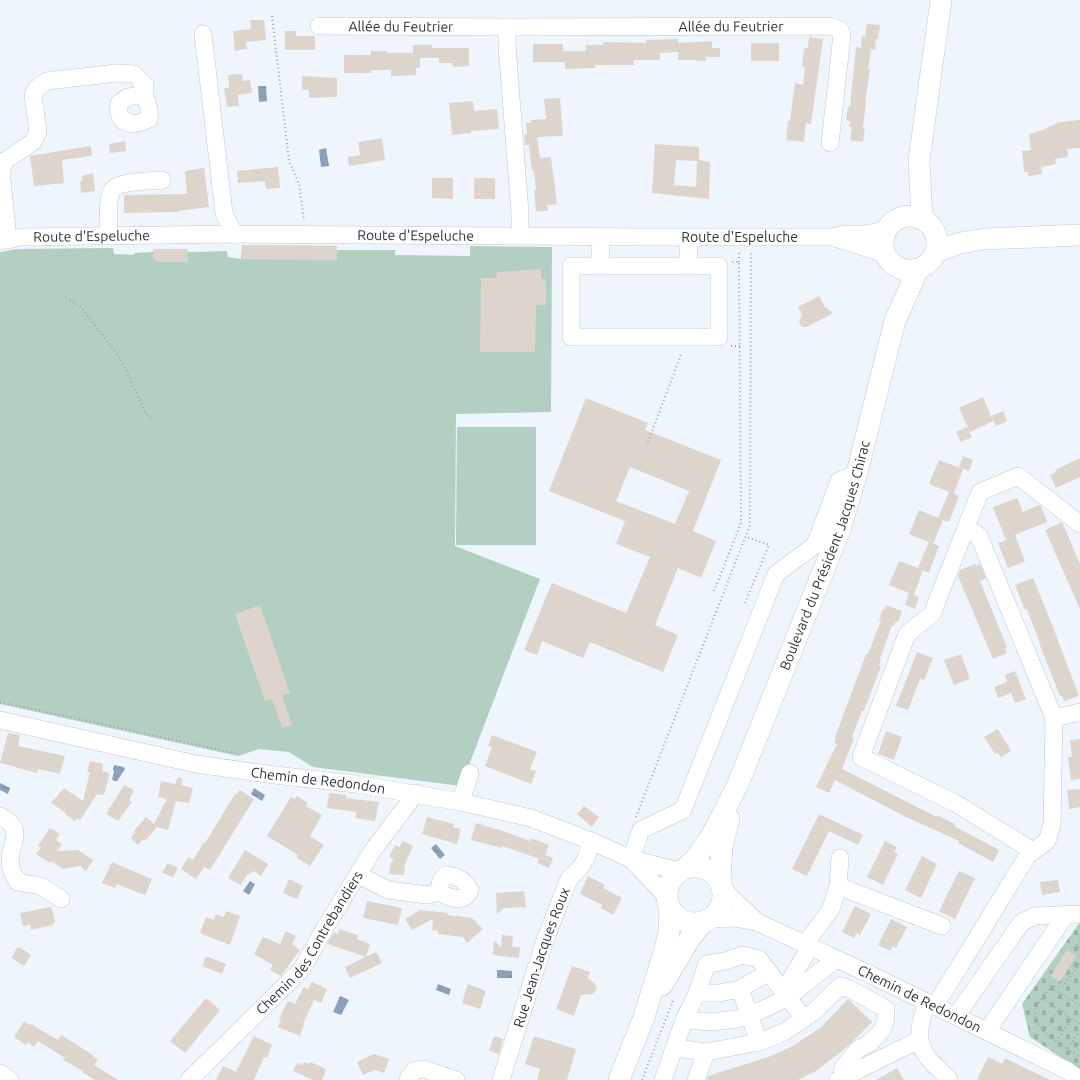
<svg xmlns="http://www.w3.org/2000/svg" width="1080" height="1080" font-family="Ubuntu,sans-serif">
	<defs>
		<pattern id="cemetery-stones" width="16" height="16" patternUnits="userSpaceOnUse"><rect width="16" height="16" fill="#b3cfc1"/><path d="M2 7V4a2 2 0 0 1 4 0v3zM10 15v-3a2 2 0 0 1 4 0v3z" fill="#9ab2a6"/></pattern>
		<pattern id="water-ripples" width="26" height="14" patternUnits="userSpaceOnUse"><rect width="26" height="14" fill="#8aa1b7"/><path d="M2 4q2-2 4 0t4 0M15 11q2-2 4 0t4 0" fill="none" stroke="#718496"/></pattern>
	</defs>
	<rect width="100%" height="100%" fill="#eff5fd"/>
	<polygon fill="url(#cemetery-stones)" points="1080,922 1080,1070 1030,1037 1022,1004"/>
	<g fill="#b3cfc1">
		<polygon points="242,245 337,246 337,250 395,250 395,255 470,256 470,246 552,247 551,412 456,414 455,546 540,579 461,786 313,767 289,752 259,749 238,756 0,704 0,252 17,249 113,248 114,254 134,255 134,253 153,252 153,249 187,249 188,252 227,251 228,257 241,259"/>
		<polygon points="457,427 536,427 536,545 456,545"/>
	</g>
	<g fill="url(#water-ripples)">
		<polygon points="258,86 266,86 267,101 259,102"/>
		<polygon points="326,148 329,166 321,167 319,150"/>
		<polygon points="114,765 123,767 125,769 117,781 114,781 112,779 114,772 113,769"/>
		<polygon points="0,783 10,788 8,794 0,790"/>
		<polygon points="254,788 265,795 262,801 251,794"/>
		<polygon points="436,844 445,855 440,859 431,848"/>
		<polygon points="250,881 255,884 249,895 243,891"/>
		<polygon points="497,970 512,971 512,978 497,978"/>
		<polygon points="438,984 451,989 449,995 436,990"/>
		<polygon points="340,996 349,1000 341,1015 333,1012"/>
	</g>
	<g fill="#ddd5cb" fill-rule="evenodd">
		<polygon points="250,20 264,20 266,40 246,42 247,49 235,51 233,31 251,29"/>
		<polygon points="867,24 880,25 878,39 876,39 875,50 871,49 868,69 870,69 865,103 866,103 863,128 865,129 863,142 850,140 852,127 849,127 850,121 846,120 848,107 850,107 856,47 861,48 862,36 865,37"/>
		<polygon points="285,31 296,31 296,36 315,36 315,50 285,50"/>
		<polygon points="809,37 823,39 811,124 806,123 804,142 786,140 788,121 790,121 795,83 803,85 805,67 802,66 804,48 808,48"/>
		<polygon points="678,39 678,43 712,41 712,48 720,48 720,57 706,57 706,61 696,61 696,60 678,60 678,52 660,53 660,60 634,60 634,65 595,65 595,68 565,69 565,62 533,62 533,44 563,44 563,51 586,51 586,45 603,45 603,42 646,43 646,40"/>
		<rect x="751" y="43" width="28" height="18"/>
		<polygon points="413,45 432,45 432,48 469,48 469,66 453,67 453,63 439,63 439,58 420,58 420,67 416,68 416,75 391,76 391,70 371,70 371,73 344,73 344,55 371,55 371,51 387,51 387,53 413,53"/>
		<polygon points="242,74 243,81 250,80 252,93 238,95 239,106 227,107 224,88 229,88 228,75"/>
		<polygon points="302,76 337,78 337,97 309,98 309,90 302,90"/>
		<polygon points="560,98 563,136 537,137 540,158 551,157 557,204 547,205 548,211 536,211 534,190 536,190 534,171 532,171 529,145 525,145 524,134 527,134 526,123 531,123 530,120 546,119 544,99"/>
		<polygon points="473,101 474,111 497,109 499,129 471,131 471,133 452,135 449,103"/>
		<polygon points="1080,120 1080,148 1067,149 1068,157 1055,159 1056,164 1041,167 1042,174 1028,176 1028,172 1024,172 1022,151 1031,150 1029,134 1046,129 1046,128 1060,122"/>
		<polygon points="382,138 385,160 349,166 348,157 360,155 358,142"/>
		<polygon points="125,141 126,151 110,153 109,144"/>
		<path d="M655 144 699 147V160L710 162 709 199 652 193ZM676 160 697 161 696 187 674 185Z"/>
		<polygon points="91,146 92,156 62,160 64,183 34,186 30,156"/>
		<polygon points="278,167 280,188 266,189 265,181 238,183 237,171"/>
		<polygon points="204,168 209,207 178,211 178,212 124,213 124,195 187,194 185,171"/>
		<polygon points="93,173 95,191 81,193 80,181 82,181 82,176"/>
		<polygon points="432,178 453,178 453,199 432,198"/>
		<rect x="474" y="178" width="21" height="21"/>
		<polygon points="242,245 337,246 337,260 242,259"/>
		<polygon points="153,249 187,249 188,262 158,262 158,261 154,260"/>
		<polygon points="541,269 541,279 546,279 546,305 536,305 535,352 480,352 481,278 497,278 497,272"/>
		<polygon points="819,296 825,307 833,313 807,327 802,327 799,322 802,314 798,307"/>
		<polygon points="983,397 993,421 970,432 959,408"/>
		<path d="M586 398 648 423 645 430 721 460 693 531 716 541 701 578 678 568 655 625 678 635 663 672 590 642 583 658 542 641 537 655 524 650 552 583 626 613 650 557 616 544 625 521 549 491ZM630 467 689 491 675 524 616 501Z"/>
		<polygon points="1003,411 1007,421 996,426 991,416"/>
		<polygon points="967,427 972,437 961,442 956,432"/>
		<polygon points="963,456 973,460 969,471 959,467"/>
		<polygon points="1080,458 1080,477 1056,488 1050,475 1056,472 1055,470"/>
		<polygon points="939,460 963,469 954,493 959,496 949,522 943,520 933,544 909,534 919,510 938,518 949,492 929,484"/>
		<polygon points="1017,498 1023,512 1039,505 1041,506 1047,522 1015,535 1025,561 1008,568 998,543 1006,540 993,507"/>
		<polygon points="1062,522 1080,564 1080,609 1045,530"/>
		<polygon points="929,542 939,546 929,573 923,570 914,595 919,597 915,609 905,605 909,593 889,585 899,561 918,568"/>
		<polygon points="975,564 976,566 980,564 986,578 980,581 1007,647 1005,648 1007,653 993,659 958,576 960,570"/>
		<polygon points="1033,578 1053,627 1079,696 1064,701 1062,696 1060,696 1039,643 1040,643 1029,615 1027,609 1025,610 1015,585"/>
		<polygon points="260,605 290,693 282,695 292,725 282,728 272,699 265,701 235,614"/>
		<polygon points="886,605 902,611 898,622 896,621 894,626 892,625 880,659 881,659 879,665 881,666 864,711 862,711 852,737 854,738 842,769 937,817 937,815 955,824 954,826 999,850 993,862 958,843 959,841 904,816 835,780 829,793 816,787 837,744 834,743 836,738 835,737 866,654 868,654 881,621 879,620 883,609 885,610"/>
		<polygon points="917,652 933,658 924,680 920,679 908,710 896,706"/>
		<polygon points="961,654 970,679 954,685 944,660"/>
		<polygon points="1015,671 1026,699 1015,703 1011,693 998,698 994,687 1007,682 1005,675"/>
		<polygon points="998,729 1011,751 1001,757 998,753 995,754 984,737"/>
		<polygon points="886,731 902,737 894,760 878,754"/>
		<polygon points="8,733 20,735 18,746 65,756 60,774 38,769 37,773 0,763"/>
		<polygon points="492,735 537,752 530,769 536,771 531,784 485,766 492,747 488,746"/>
		<polygon points="1080,739 1080,779 1071,780 1068,757 1072,757 1070,740"/>
		<polygon points="90,761 103,764 102,771 110,773 104,795 97,794 80,820 78,819 78,817 75,821 65,814 66,813 51,803 64,788 83,801 90,772 87,772"/>
		<polygon points="178,777 183,779 181,785 193,788 189,803 176,801 168,830 157,827 145,841 143,839 138,845 131,838 135,832 134,831 146,817 154,824 167,799 158,797 161,781 175,784"/>
		<polygon points="124,785 134,790 129,800 132,802 118,821 106,814"/>
		<polygon points="1080,789 1080,807 1069,809 1067,790"/>
		<polygon points="240,790 254,799 210,870 204,867 196,879 181,869 188,857 193,860 204,842 205,843 235,794 236,795"/>
		<polygon points="329,793 346,795 346,798 379,802 375,821 355,818 357,812 327,808"/>
		<polygon points="297,796 308,803 306,806 322,815 310,836 324,845 310,866 297,858 298,855 267,836 291,797 295,799"/>
		<polygon points="584,806 599,817 592,827 577,814"/>
		<polygon points="819,814 863,835 858,845 829,831 807,876 792,869"/>
		<polygon points="427,817 454,824 453,827 461,829 457,844 422,834"/>
		<polygon points="476,823 509,833 530,841 531,838 549,845 545,855 553,858 549,868 537,863 539,859 503,846 502,848 471,840"/>
		<polygon points="50,828 60,834 56,840 62,844 57,851 78,850 93,860 86,871 80,866 63,869 51,861 50,863 36,854 37,853 35,852 38,852 41,848 38,846"/>
		<polygon points="403,841 413,846 405,864 404,875 389,874 390,866 393,859 389,857 395,845 399,847"/>
		<polygon points="885,841 897,847 894,852 898,854 883,885 867,877"/>
		<polygon points="245,850 268,864 261,876 254,871 246,876 241,885 228,878"/>
		<polygon points="922,856 937,864 921,898 905,890"/>
		<polygon points="112,862 152,879 145,895 117,884 115,888 102,883"/>
		<polygon points="168,863 178,868 173,877 162,873"/>
		<polygon points="959,871 975,878 955,919 939,911"/>
		<polygon points="588,876 605,885 603,888 622,898 613,915 601,908 602,905 580,894"/>
		<polygon points="289,879 303,886 297,899 283,893"/>
		<polygon points="1058,880 1060,892 1042,895 1040,882"/>
		<polygon points="524,891 526,907 504,908 497,914 496,893"/>
		<polygon points="367,901 402,908 398,925 363,918"/>
		<polygon points="855,906 871,914 860,935 857,933 854,938 842,932"/>
		<polygon points="51,907 55,921 53,925 31,930 30,925 23,926 20,913"/>
		<polygon points="420,910 448,913 448,915 472,918 483,929 467,943 463,937 438,934 438,931 432,930 433,919 412,930 405,919"/>
		<polygon points="226,911 240,916 230,945 200,933 206,917 214,920 216,914 224,917"/>
		<polygon points="891,919 907,927 896,948 893,946 890,951 878,945"/>
		<polygon points="339,929 358,935 357,939 370,944 366,957 327,944 334,932 338,934"/>
		<polygon points="286,931 296,936 292,944 300,950 281,976 270,970 273,965 254,954 263,937 280,944"/>
		<polygon points="502,935 513,936 512,947 520,947 519,958 493,955 494,940 501,947"/>
		<polygon points="17,948 21,948 31,955 24,966 11,958"/>
		<polygon points="1067,950 1076,956 1060,982 1050,976"/>
		<polygon points="376,952 382,963 350,978 345,967"/>
		<polygon points="206,956 226,964 222,974 202,966"/>
		<polygon points="572,966 590,972 588,978 594,983 597,988 593,994 581,995 574,1016 556,1009"/>
		<polygon points="312,982 327,989 321,1003 314,1000 303,1024 304,1025 300,1036 278,1027 281,1020 279,1019 288,1001 295,1004 304,987 308,989"/>
		<polygon points="468,984 486,991 480,1009 462,1003"/>
		<polygon points="206,998 220,1010 185,1053 170,1041"/>
		<polygon points="848,999 872,1022 846,1048 816,1071 798,1080 707,1080 708,1076 768,1057 791,1047 820,1028"/>
		<polygon points="24,1021 30,1025 31,1024 58,1040 61,1035 93,1055 92,1056 98,1060 94,1065 118,1080 95,1080 82,1072 83,1071 63,1060 65,1058 38,1041 34,1047 28,1042 26,1045 14,1037"/>
		<polygon points="254,1036 272,1045 267,1058 264,1057 254,1080 216,1080 223,1066 236,1072"/>
		<polygon points="494,1036 503,1039 499,1054 489,1051"/>
		<polygon points="534,1036 576,1049 567,1080 537,1080 540,1069 525,1064"/>
		<polygon points="374,1054 389,1059 384,1073 375,1070 363,1075 357,1062"/>
		<polygon points="988,1057 1002,1064 1005,1058 1050,1080 977,1080"/>
		<polygon points="304,1062 309,1064 310,1062 326,1069 322,1080 313,1080 293,1071 297,1063 303,1065"/>
		<polygon points="897,1068 904,1080 876,1080"/>
	</g>
	<g fill="none" stroke-linecap="round" stroke-linejoin="round">
		<defs>
			<g id="minor">
				<path id="s1" d="M319 26 507 27V46L520 213V236"/>
				<path id="s2" d="M507 27 830 26 840 30 842 35 830 143"/>
				<polyline points="203,34 224,213 234,234"/>
				<path d="M109 235C109 224 106 198 113 189 120 181 152 181 162 180"/>
				<polyline points="838,239 885,254"/>
				<path d="M8 240 1 170 6 160 33 142 38 132 33 95 37 88 47 81 117 73 134 74 145 85C145 88 144 92 145 95 147 105 151 108 149 119 139 124 123 128 119 113 118 110 119 106 119 103L128 97 145 94"/>
				<path id="s3" d="M0 241 22 237 234 234 645 237H832L845 234H864L886 230"/>
				<rect x="571" y="266" width="148" height="71"/>
				<polyline points="600,266 601,237"/>
				<polyline points="688,266 689,237"/>
				<polyline points="1054,718 1080,712"/>
				<path id="s4" d="M0 720 196 764 274 775 356 784 461 802 531 818 591 841 631 859 679 871"/>
				<polyline points="461,802 463,794 470,773"/>
				<path d="M0 816C30 831 5 846 11 868 12 873 16 878 18 882L41 886 61 899"/>
				<polyline points="1033,851 955,803 861,757 907,634 932,614 980,492 1018,476 1080,524"/>
				<polyline points="631,859 641,830 683,810 776,574 815,545 839,481 857,473"/>
				<polyline points="631,859 666,896"/>
				<polyline points="359,875 388,890 427,895 439,892"/>
				<path d="M446 875C458 876 464 880 470 890 464 904 450 898 439 892L441 880Z"/>
				<polyline points="838,886 840,858"/>
				<polyline points="723,889 757,922"/>
				<path id="s5" d="M711 919 734 918 757 922 867 973 1068 1071 1080 1080"/>
				<polyline points="805,944 831,909 838,886 942,926"/>
				<polyline points="740,989 759,1042"/>
				<polyline points="784,991 810,947"/>
				<polyline points="697,993 719,993 740,989 769,972"/>
				<path d="M927 1002C920 1022 914 1042 929 1059 935 1067 943 1072 949 1080"/>
				<polyline points="935,1006 1028,855 1047,841 1052,825 1054,718 979,536 966,528"/>
				<polyline points="956,1016 1022,922 1035,916 1080,914"/>
				<polyline points="684,1020 711,1022 737,1019 762,1010 788,997 836,959"/>
				<polyline points="987,1031 1065,916"/>
				<polyline points="675,1048 706,1052"/>
				<polyline points="0,1073 10,1080"/>
				<path id="s6" d="M189 1080 302 969 326 926 373 850 416 793"/>
				<polyline points="408,1080 409,1077 415,1070 424,1069 456,1080"/>
				<path id="s7" d="M501 1080 545 940 569 879 580 868 586 858 591 841"/>
				<polyline points="663,1080 684,1020 697,993 707,964 726,961 742,955 759,959 804,1019"/>
				<polyline points="696,1080 706,1052 759,1042 784,1032 815,1011 833,993 841,986 850,989 886,1009 886,1020 882,1030 870,1043 858,1049 843,1068 842,1078"/>
				<polyline points="838,1080 919,1040"/>
			</g>
			<g id="major">
				<circle cx="910" cy="243" r="27"/>
				<polyline points="922,219 919,161 941,0"/>
				<polyline points="936,252 960,243 985,239 1080,235"/>
				<circle cx="695" cy="895" r="28"/>
				<path id="s8" d="M687 867 696 858 712 835 738 784 840 529 857 473 895 321 918 269"/>
				<polyline points="720,881 722,846 729,819"/>
				<polyline points="662,985 690,938 703,922"/>
				<polyline points="619,1080 644,1017 665,949 669,932 670,910"/>
			</g>
		</defs>
		<use href="#minor" stroke="#c1c8d2" stroke-width="18"/>
		<use href="#major" stroke="#c1c8d2" stroke-width="22"/>
		<g stroke="#9ea3a9" stroke-width="2" stroke-dasharray="1 3" stroke-linecap="butt">
			<polyline points="272,16 289,161 299,184 304,221"/>
			<polyline points="739,262 739,252"/>
			<polyline points="66,298 81,307 121,359 145,412 150,418"/>
			<polyline points="731,346 740,346"/>
			<polyline points="648,442 682,352"/>
			<polyline points="714,591 741,523 739,262 732,262"/>
			<polyline points="745,603 769,545 746,537"/>
			<polyline points="0,702 235,753"/>
			<polyline points="636,817 750,525 751,251"/>
			<polyline points="1080,941 1077,945 1080,951"/>
			<polyline points="1080,964 1062,987 1051,986 1035,1008 1036,1020 1043,1031 1067,1049 1080,1031"/>
			<polyline points="1052,987 1080,1006"/>
			<polyline points="1042,998 1080,1024"/>
			<polyline points="1043,1031 1059,1010"/>
			<polyline points="1056,1041 1072,1018"/>
			<polyline points="1067,1049 1080,1057"/>
			<polyline points="642,1080 674,998"/>
		</g>
		<use href="#minor" stroke="#fff" stroke-width="17"/>
		<use href="#major" stroke="#fff" stroke-width="21"/>
	</g>
	<g text-anchor="middle" dominant-baseline="central" stroke-width="4" stroke-linejoin="round" paint-order="stroke">
		<g font-size="14" fill="#2f3236" stroke="#fff">
			<text stroke="none"><textPath href="#s1" startOffset="82">Allée du Feutrier</textPath></text>
			<text stroke="none"><textPath href="#s2" startOffset="224">Allée du Feutrier</textPath></text>
			<text stroke="none"><textPath href="#s3" startOffset="416">Route d'Espeluche</textPath></text>
			<text stroke="none"><textPath href="#s3" startOffset="92">Route d'Espeluche</textPath></text>
			<text stroke="none"><textPath href="#s3" startOffset="740">Route d'Espeluche</textPath></text>
			<text stroke="none"><textPath href="#s8" startOffset="343">Boulevard du Président Jacques Chirac</textPath></text>
			<text stroke="none"><textPath href="#s4" startOffset="324">Chemin de Redondon</textPath></text>
			<text stroke="none"><textPath href="#s6" startOffset="184">Chemin des Contrebandiers</textPath></text>
			<text stroke="none"><textPath href="#s7" startOffset="129">Rue Jean-Jacques Roux</textPath></text>
			<text stroke="none"><textPath href="#s5" startOffset="226">Chemin de Redondon</textPath></text>
		</g>
	</g>
</svg>
